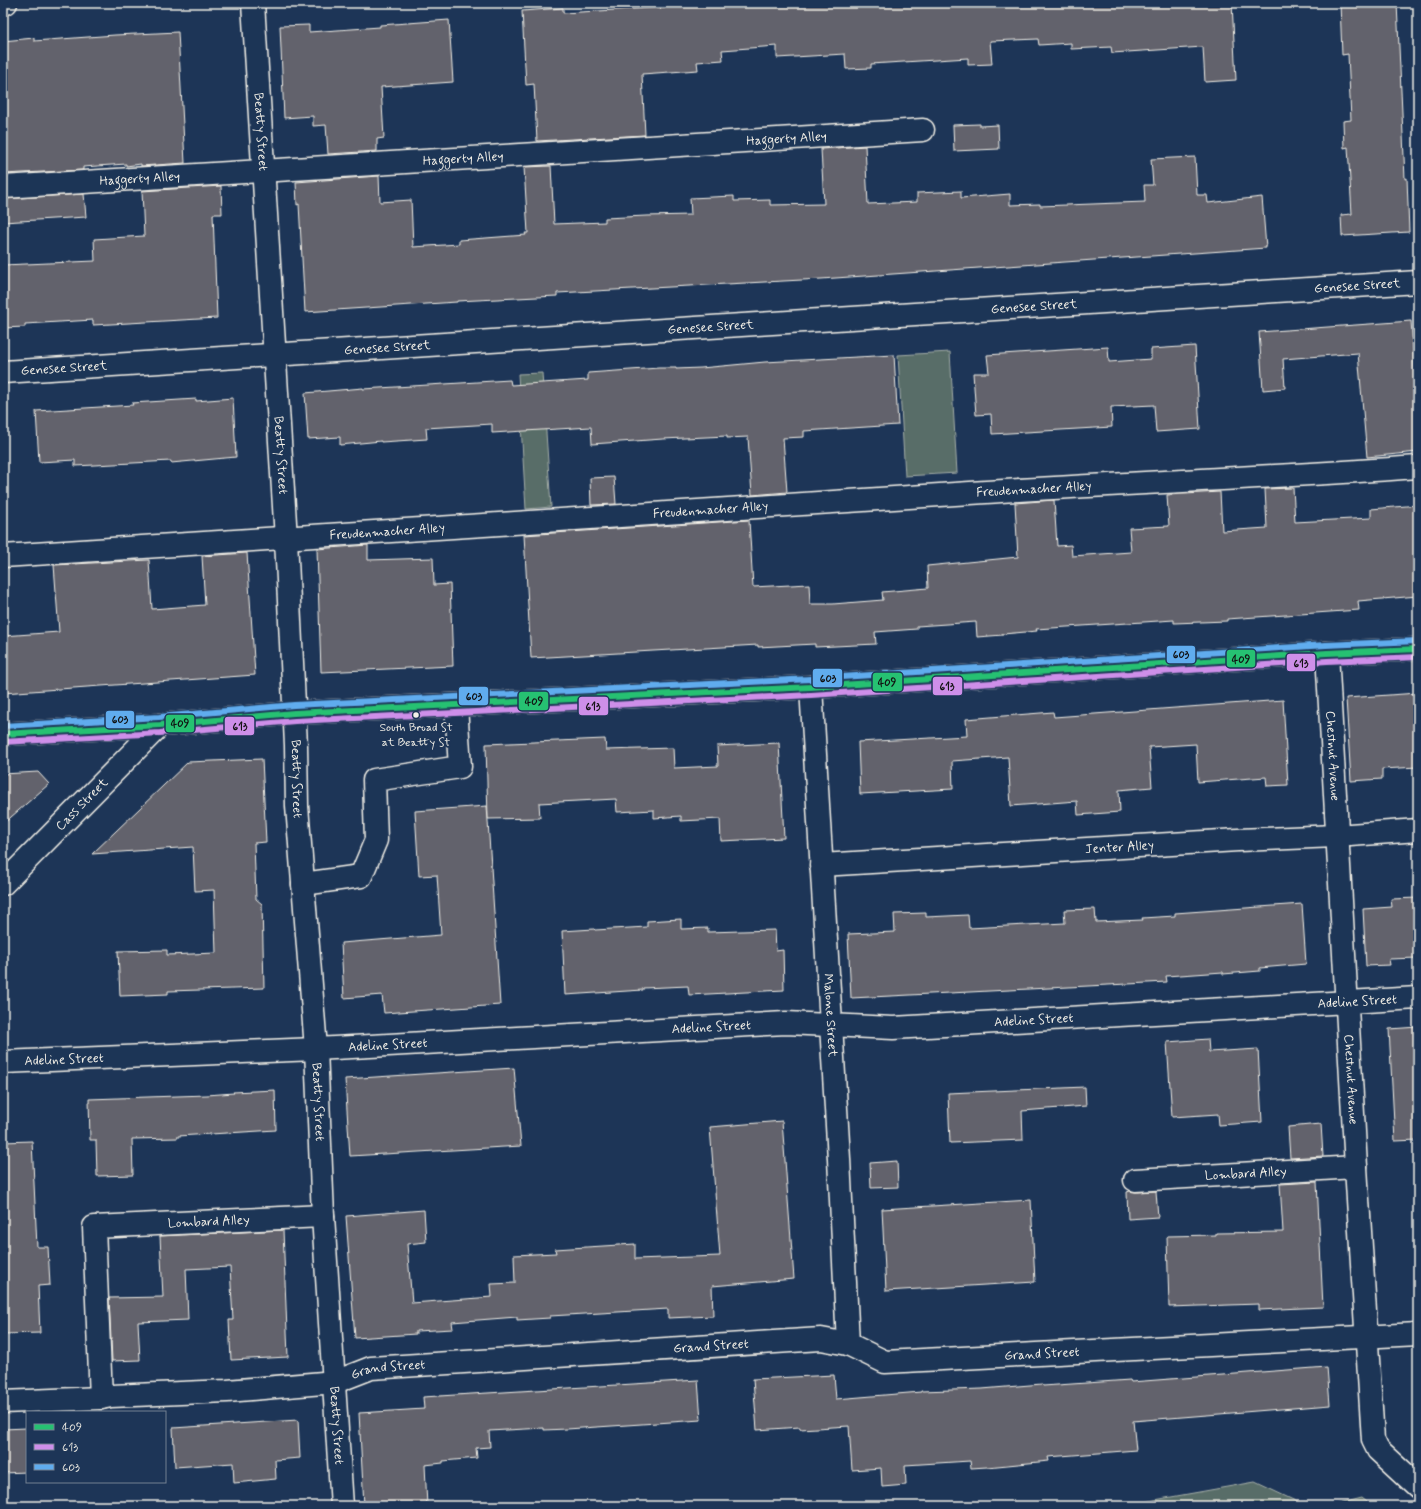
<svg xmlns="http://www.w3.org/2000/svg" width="1421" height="1509" font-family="Mynerve,sans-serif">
	<rect width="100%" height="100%" fill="#1d3557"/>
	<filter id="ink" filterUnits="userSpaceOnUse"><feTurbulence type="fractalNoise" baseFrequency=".025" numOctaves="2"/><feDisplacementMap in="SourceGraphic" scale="8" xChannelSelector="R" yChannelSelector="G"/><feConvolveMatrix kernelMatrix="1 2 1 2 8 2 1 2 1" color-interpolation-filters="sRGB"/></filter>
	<g filter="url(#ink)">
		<g fill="#586d68" stroke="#a6afa8">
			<polygon points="950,352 957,473 905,476 898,355"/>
			<polygon points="542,373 551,507 526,509 518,374"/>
			<polygon points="1255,1482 1306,1506 1121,1506"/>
			<polygon points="1362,1498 1372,1506 1330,1506"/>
		</g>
		<g fill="#62626c" stroke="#f4f1e8">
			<polygon points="668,3 1232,3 1236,80 1205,82 1203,47 1112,53 1111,47 1071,49 1071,43 1039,45 1038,39 990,41 992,64 968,65 968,58 871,64 871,68 846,69 845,54 777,58 777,46 722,50 723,60 697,62 698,70 642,74 645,135 537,141 534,84 526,85 522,11 563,8 563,13 668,7"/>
			<polygon points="1340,3 1397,3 1405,179 1407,178 1409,232 1342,236 1341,215 1352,214 1348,147 1344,148 1343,121 1351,120 1348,54 1342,55"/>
			<polygon points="449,20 453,82 381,87 384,138 377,139 377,151 328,154 326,125 313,126 313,116 284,118 280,26 309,25 309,32 380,27 380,25"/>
			<polygon points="178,32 185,163 141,166 141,164 126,166 126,164 83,167 83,170 3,174 3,41 34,38 34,41 115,35"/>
			<polygon points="980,124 980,126 998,125 999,149 954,151 953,125"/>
			<polygon points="865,146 868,204 917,202 917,193 961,191 961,198 1010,194 1010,205 1040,204 1040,206 1145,202 1144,185 1153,185 1151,159 1195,157 1197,195 1207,195 1208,203 1262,197 1266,248 821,279 557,293 557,296 457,301 457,302 305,312 299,204 297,205 296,182 379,176 380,202 411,200 413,247 459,244 459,240 526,235 525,233 528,233 524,167 551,166 554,224 605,222 605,218 646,216 691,215 690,198 734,196 734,201 770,200 770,205 824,204 821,149"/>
			<polygon points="221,186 222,214 213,214 217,318 93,325 93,320 25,324 25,327 3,328 3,265 95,261 94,239 144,236 142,191"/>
			<polygon points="84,194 86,217 3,222 3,199"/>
			<polygon points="1411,321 1415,375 1417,375 1418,391 1418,452 1367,457 1358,353 1283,359 1285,388 1263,390 1259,332"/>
			<polygon points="1195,346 1200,429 1156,432 1154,405 1111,407 1112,427 992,434 991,414 976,415 973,373 989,373 987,355 1108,347 1109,362 1151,359 1151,349"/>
			<polygon points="894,355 898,425 804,431 804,437 783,438 787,492 752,495 748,437 727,438 727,436 663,439 592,444 591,427 492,433 492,424 426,428 427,439 381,442 381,441 340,445 340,437 308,439 305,393 363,388 363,389 510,380 511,385 588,380 588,373 659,368 676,368 676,369 701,368 765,362"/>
			<polygon points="233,398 236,457 171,463 171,461 75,466 75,460 39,462 36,411 133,405 132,403 196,399 196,401"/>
			<polygon points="614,477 616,504 591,505 590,478"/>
			<polygon points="1293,488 1295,522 1371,518 1371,509 1418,505 1418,596 1358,601 1359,610 1227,619 1227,621 1174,623 1174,620 1036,629 1037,631 1003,634 1003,635 977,637 976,622 917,626 917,629 875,632 876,644 815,647 815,644 758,647 758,645 531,658 524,535 749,520 753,587 809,584 810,604 833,604 883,600 882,592 928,588 927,566 1018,557 1015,503 1054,500 1057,546 1071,545 1072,556 1131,552 1129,528 1169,526 1167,495 1220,492 1222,531 1267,528 1265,489"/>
			<polygon points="368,545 368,560 433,558 434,585 450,584 453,666 321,672 317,549"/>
			<polygon points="247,553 255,675 3,693 3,636 59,632 54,565 149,560 152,609 205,605 202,556"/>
			<polygon points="1418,693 1418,767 1382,769 1382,779 1351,781 1346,698"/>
			<polygon points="1283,700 1288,785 1267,786 1266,777 1198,782 1196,744 1149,747 1152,787 1119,790 1120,812 1078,815 1077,801 1011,806 1008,757 952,761 953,789 860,794 858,742 967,736 966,719 1053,712 1054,717"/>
			<polygon points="605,739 606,750 673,748 674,768 718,766 717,746 779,743 784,838 721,841 720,819 681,821 681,816 654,818 654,810 617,812 616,799 539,803 540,818 488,819 486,744"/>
			<polygon points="262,759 266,842 254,843 256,899 262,904 264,988 168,991 168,994 120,996 118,951 167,950 167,955 216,953 214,890 195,891 193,847 92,854 188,762"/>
			<polygon points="38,772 49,784 3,824 3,774"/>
			<polygon points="487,806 500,1005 384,1013 382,995 344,998 341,943 441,935 437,875 419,876 415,811"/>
			<polygon points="1418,898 1418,958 1389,959 1390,965 1366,966 1363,909 1392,907 1391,899"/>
			<polygon points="1302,904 1306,964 1260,968 1260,971 1223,974 1223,972 1166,976 1167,982 851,998 848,934 895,932 894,914 926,913 926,917 968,915 969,928 1065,923 1064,910 1095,909 1096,922 1143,920 1142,918 1175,916 1175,913"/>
			<polygon points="681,919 681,929 708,928 708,932 775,930 776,951 783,950 784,990 689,995 688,986 643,988 643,990 565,995 562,931 594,929 595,930 647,927 647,921"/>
			<polygon points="1418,1027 1418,1140 1395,1141 1389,1029"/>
			<polygon points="1208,1039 1209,1052 1258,1049 1262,1122 1219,1125 1218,1114 1172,1117 1167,1042"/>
			<polygon points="514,1068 521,1146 350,1156 345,1079"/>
			<polygon points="1085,1087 1086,1106 1022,1111 1023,1140 950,1143 948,1093"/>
			<polygon points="275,1090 276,1130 178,1136 178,1138 132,1139 133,1175 97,1176 96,1140 90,1140 89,1099 207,1095 234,1093 233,1092"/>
			<polygon points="782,1121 794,1279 712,1286 713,1316 668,1318 668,1309 550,1316 550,1318 517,1320 517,1317 452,1322 453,1329 416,1331 416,1334 355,1338 346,1216 424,1210 426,1242 407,1244 412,1303 492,1297 491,1284 515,1283 514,1255 556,1253 555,1249 635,1244 635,1259 720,1256 710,1127"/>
			<polygon points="1321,1124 1323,1156 1290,1158 1288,1127"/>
			<polygon points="32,1141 37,1247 48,1247 50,1285 38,1286 40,1333 3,1334 3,1142"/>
			<polygon points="897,1161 898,1187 871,1188 870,1163"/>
			<polygon points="1317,1182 1323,1307 1259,1310 1259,1304 1169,1307 1167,1236 1216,1235 1216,1233 1283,1232 1280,1184"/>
			<polygon points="1130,1191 1136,1192 1156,1191 1158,1217 1128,1219 1127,1192"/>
			<polygon points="1031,1200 1035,1282 886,1291 882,1209"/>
			<polygon points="283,1230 288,1357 231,1360 229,1320 233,1320 230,1267 186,1269 188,1320 138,1322 140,1360 112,1361 109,1298 163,1297 160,1236"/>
			<polygon points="1327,1367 1330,1405 1133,1421 1136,1450 1048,1457 1049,1461 987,1467 971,1468 970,1461 905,1465 906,1485 882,1487 881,1468 852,1470 849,1426 800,1429 800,1427 757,1430 753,1379 834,1375 836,1399 921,1392 921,1391 982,1389 1042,1384 1043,1386 1130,1380 1131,1382"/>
			<polygon points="698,1380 701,1420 567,1429 544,1430 544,1428 489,1431 490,1447 476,1448 477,1458 443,1461 443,1463 425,1465 427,1506 364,1506 359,1413 424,1409 423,1397"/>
			<polygon points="298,1420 300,1458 275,1460 276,1479 234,1483 233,1463 175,1467 173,1428"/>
			<polygon points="27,1428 27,1472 3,1473 3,1429"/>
		</g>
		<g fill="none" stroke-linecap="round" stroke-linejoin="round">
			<defs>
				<g id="minor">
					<polyline points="3,3 6,3"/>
					<path id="s1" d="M253 3 286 539 296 745 297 806 316 1049 323 1216 342 1506"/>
					<path id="s2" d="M3 187 923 130"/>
					<path id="s3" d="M3 372 1418 282"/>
					<path id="s4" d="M3 556C325 537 648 513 970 493 1119 483 1269 478 1418 467"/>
					<path id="s5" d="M1327 653 1356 1167 1373 1440 1378 1450 1418 1487"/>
					<path id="s6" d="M811 687 839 1159 848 1344"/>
					<path id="s7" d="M821 865 1238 840 1336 836 1418 830"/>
					<path id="s8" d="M3 884 160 725"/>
					<polyline points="303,884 361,876 376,840 374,780 460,767 456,706"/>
					<path id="s9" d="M3 1062 316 1049 786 1023 893 1028 1418 998"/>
					<path id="s10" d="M1135 1180 1356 1167"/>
					<path id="s11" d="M101 1398 94 1227 323 1216"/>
					<path id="s12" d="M3 1402 101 1398 111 1396 227 1391 335 1382 371 1368 821 1339 848 1344 885 1362 1418 1334"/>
				</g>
				<polyline id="major" points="3,734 160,725 294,713 811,687 1327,653 1418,649"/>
			</defs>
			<use href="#minor" stroke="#f4f1e8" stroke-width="25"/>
			<use href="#major" stroke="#f4f1e8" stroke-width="25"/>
			<use href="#minor" stroke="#1d3557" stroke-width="22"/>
			<use href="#major" stroke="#1d3557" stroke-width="22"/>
			<defs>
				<polyline id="bus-1" points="3,734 160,725 294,713 811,687 1327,653 1418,649"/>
				<polyline id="bus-2" points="3,742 160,733 295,721 811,695 1327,661 1418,657"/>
				<polyline id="bus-3" points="3,726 159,717 294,705 811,679 1326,645 1418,641"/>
			</defs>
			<use href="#bus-1" stroke="#1d3557" stroke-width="9"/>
			<use href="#bus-2" stroke="#1d3557" stroke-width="9"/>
			<use href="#bus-3" stroke="#1d3557" stroke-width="9"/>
			<use href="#bus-1" stroke="#26c172" stroke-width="6"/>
			<use href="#bus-2" stroke="#ce8fe9" stroke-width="6"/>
			<use href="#bus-3" stroke="#60acee" stroke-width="6"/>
		</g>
	</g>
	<circle fill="#f4f1e8" stroke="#1d3557" stroke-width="1.5" cx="416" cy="715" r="3.5"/>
	<g text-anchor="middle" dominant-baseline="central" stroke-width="4" stroke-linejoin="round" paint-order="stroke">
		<g font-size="12" fill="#f4f1e8" stroke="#1d3557">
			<text x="416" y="728">South Broad St<tspan x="416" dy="15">at Beatty St</tspan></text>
		</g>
		<g font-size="13" fill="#f4f1e8" stroke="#1d3557">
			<text stroke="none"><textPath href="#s1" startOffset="129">Beatty Street</textPath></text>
			<text stroke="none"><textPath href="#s2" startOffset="785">Haggerty Alley</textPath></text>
			<text stroke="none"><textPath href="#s2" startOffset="461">Haggerty Alley</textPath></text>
			<text stroke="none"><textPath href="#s2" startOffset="137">Haggerty Alley</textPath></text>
			<text stroke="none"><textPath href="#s3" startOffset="1357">Genesee Street</textPath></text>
			<text stroke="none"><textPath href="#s3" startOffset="1033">Genesee Street</textPath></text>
			<text stroke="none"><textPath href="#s3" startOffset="709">Genesee Street</textPath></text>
			<text stroke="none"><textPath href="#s3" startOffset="385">Genesee Street</textPath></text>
			<text stroke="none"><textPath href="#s3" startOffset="61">Genesee Street</textPath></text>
			<text stroke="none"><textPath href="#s1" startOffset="453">Beatty Street</textPath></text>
			<text stroke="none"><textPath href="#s4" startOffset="1033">Freudenmacher Alley</textPath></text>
			<text stroke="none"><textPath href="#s4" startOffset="709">Freudenmacher Alley</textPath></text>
			<text stroke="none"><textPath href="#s4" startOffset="385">Freudenmacher Alley</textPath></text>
			<text stroke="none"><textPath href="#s5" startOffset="103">Chestnut Avenue</textPath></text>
			<text stroke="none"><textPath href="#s1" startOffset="777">Beatty Street</textPath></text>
			<text stroke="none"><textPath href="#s8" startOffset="112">Cass Street</textPath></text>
			<text stroke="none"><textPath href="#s7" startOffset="299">Jenter Alley</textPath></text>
			<text stroke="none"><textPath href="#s9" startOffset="1356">Adeline Street</textPath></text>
			<text stroke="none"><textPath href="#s6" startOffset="329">Malone Street</textPath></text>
			<text stroke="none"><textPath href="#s9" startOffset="1032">Adeline Street</textPath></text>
			<text stroke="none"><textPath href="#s9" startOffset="709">Adeline Street</textPath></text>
			<text stroke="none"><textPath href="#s9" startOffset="385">Adeline Street</textPath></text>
			<text stroke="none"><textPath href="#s9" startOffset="61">Adeline Street</textPath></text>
			<text stroke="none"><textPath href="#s5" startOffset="427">Chestnut Avenue</textPath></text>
			<text stroke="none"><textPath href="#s1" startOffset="1101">Beatty Street</textPath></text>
			<text stroke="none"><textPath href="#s10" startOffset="111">Lombard Alley</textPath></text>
			<text stroke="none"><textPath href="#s11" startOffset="286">Lombard Alley</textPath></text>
			<text stroke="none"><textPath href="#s12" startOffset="712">Grand Street</textPath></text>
			<text stroke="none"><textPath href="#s12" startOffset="1048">Grand Street</textPath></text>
			<text stroke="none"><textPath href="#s12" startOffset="388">Grand Street</textPath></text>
			<text stroke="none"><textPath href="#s1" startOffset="1425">Beatty Street</textPath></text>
		</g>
	</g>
	<g stroke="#1d3557" stroke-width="1.5">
		<rect x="1166" y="645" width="30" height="19" rx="4" fill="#60acee"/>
		<rect x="1226" y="649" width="30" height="19" rx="4" fill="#26c172"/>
		<rect x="1286" y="653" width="30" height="19" rx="4" fill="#ce8fe9"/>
		<rect x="812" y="668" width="31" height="20" rx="4" fill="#60acee"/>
		<rect x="872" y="672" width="31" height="20" rx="4" fill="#26c172"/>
		<rect x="932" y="676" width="31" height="20" rx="4" fill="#ce8fe9"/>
		<rect x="458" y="686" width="31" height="20" rx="4" fill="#60acee"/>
		<rect x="518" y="691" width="31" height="20" rx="4" fill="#26c172"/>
		<rect x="578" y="696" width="31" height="20" rx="4" fill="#ce8fe9"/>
		<rect x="105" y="710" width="30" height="19" rx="4" fill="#60acee"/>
		<rect x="165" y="714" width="30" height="19" rx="4" fill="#26c172"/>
		<rect x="224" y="716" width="31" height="20" rx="4" fill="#ce8fe9"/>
	</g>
	<g font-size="11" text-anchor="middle" font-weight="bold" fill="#111">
		<text x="1181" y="658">603</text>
		<text x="1241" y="663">409</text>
		<text x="1301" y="667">613</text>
		<text x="828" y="682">603</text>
		<text x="887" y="686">409</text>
		<text x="947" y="690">613</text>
		<text x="474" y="700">603</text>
		<text x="534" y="705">409</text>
		<text x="593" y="710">613</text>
		<text x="120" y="723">603</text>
		<text x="180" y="727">409</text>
		<text x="240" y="730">613</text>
	</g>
	<rect width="1421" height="1509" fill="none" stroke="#1d3557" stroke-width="16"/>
	<rect x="8" y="8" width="1405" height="1493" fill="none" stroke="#f4f1e8" stroke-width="1.5" filter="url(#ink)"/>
	<rect x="26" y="1411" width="140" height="72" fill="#1d3557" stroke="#738091"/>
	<rect x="34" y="1424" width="20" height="6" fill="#26c172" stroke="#738091"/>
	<text x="62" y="1431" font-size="12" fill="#f4f1e8">409</text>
	<rect x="34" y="1444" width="20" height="6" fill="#ce8fe9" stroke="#738091"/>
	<text x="62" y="1451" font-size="12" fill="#f4f1e8">613</text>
	<rect x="34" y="1464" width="20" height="6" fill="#60acee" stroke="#738091"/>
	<text x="62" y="1471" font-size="12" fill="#f4f1e8">603</text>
</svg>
